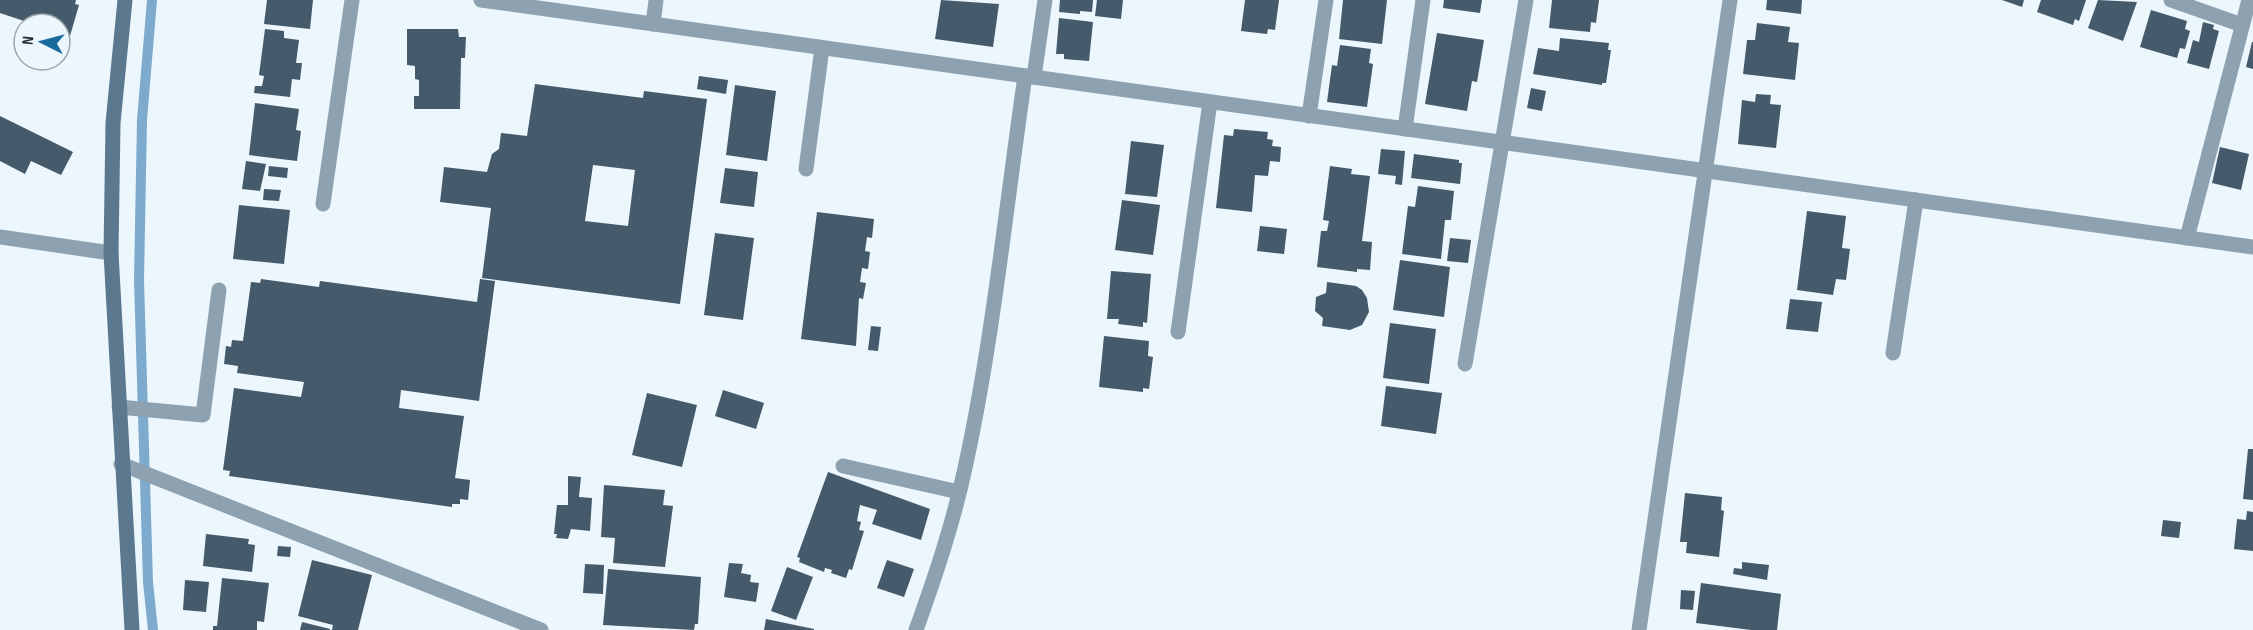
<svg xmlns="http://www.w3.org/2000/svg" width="2253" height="630" font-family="'Sofia Sans Condensed',sans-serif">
	<rect width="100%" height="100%" fill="#ecf6fd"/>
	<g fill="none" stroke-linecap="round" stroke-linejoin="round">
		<polyline stroke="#7eabcd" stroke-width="10" points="152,0 142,120 139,280 148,582 153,630"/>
	</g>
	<g fill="#455a6a" fill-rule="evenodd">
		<polygon points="0,0 76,0 75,4 79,5 70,36 60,33 60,24 33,24 0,13"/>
		<polygon points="267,0 313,0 310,29 264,24"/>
		<polygon points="941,0 999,4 993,47 935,39"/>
		<polygon points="1060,0 1093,0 1092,12 1080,11 1080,14 1059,12"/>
		<polygon points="1097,0 1123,0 1121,19 1095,16"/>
		<polygon points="1245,0 1279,0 1275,30 1268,29 1267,34 1241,31"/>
		<polygon points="1343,0 1387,0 1382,44 1339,39"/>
		<polygon points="1444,0 1482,0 1480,13 1443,8"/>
		<polygon points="1552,0 1599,0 1596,23 1591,22 1590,32 1549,28"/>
		<polygon points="1767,0 1802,0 1801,14 1766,10"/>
		<polygon points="2002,0 2024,0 2022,7"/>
		<polygon points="2041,0 2086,0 2079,21 2075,19 2073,25 2037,12"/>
		<polygon points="2098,0 2137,2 2123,41 2088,28"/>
		<polygon points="2151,10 2187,21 2185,29 2190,31 2185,49 2180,48 2177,58 2140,47"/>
		<polygon points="1059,18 1093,22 1089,61 1064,59 1064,54 1056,54"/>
		<polygon points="2203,22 2214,25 2213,29 2219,31 2209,69 2187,63 2193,40 2199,42"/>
		<polygon points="1757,23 1790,27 1788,42 1799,43 1795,80 1743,74 1747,40 1755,40"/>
		<polygon points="265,29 284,31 284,38 299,40 296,63 302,63 300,80 292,79 290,97 254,93 255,86 262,86 264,76 259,75"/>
		<polygon points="407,29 458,29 459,37 466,37 465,58 461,58 460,109 414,109 414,96 419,96 419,80 415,79 415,66 407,65"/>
		<polygon points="1437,33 1484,40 1477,82 1472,81 1467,111 1425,104"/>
		<polygon points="1560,38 1609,43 1608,50 1611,50 1606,83 1602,83 1602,85 1533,74 1538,48 1559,51"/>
		<polygon points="2252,42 2253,42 2253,69 2246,67"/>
		<polygon points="1340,45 1371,49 1369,63 1373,64 1367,107 1327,102 1332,65 1337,66"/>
		<polygon points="699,76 728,80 726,94 697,89"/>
		<path d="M535 84 643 98 644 91 707 99 680 304 482 278 491 208 440 202 444 167 487 172 492 154 499 149 501 133 527 136ZM593 165 635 170 628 226 585 221Z"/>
		<polygon points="735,85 776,91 767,161 726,155"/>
		<polygon points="1531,88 1546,91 1542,111 1527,108"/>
		<polygon points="1756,94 1771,95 1770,104 1781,105 1776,148 1738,144 1742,100 1755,102"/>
		<polygon points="255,103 299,109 296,130 301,131 297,161 249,155"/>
		<polygon points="0,116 73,152 61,175 31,161 25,174 0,161"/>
		<polygon points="1234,129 1268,132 1267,139 1273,140 1272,146 1281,147 1280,162 1270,161 1268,176 1255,175 1252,212 1216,208 1224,135 1233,136"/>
		<polygon points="1131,141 1164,145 1157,197 1125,194"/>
		<polygon points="2220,147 2249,154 2241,190 2212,183"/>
		<polygon points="1381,149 1405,151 1402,185 1395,184 1396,176 1378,174"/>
		<polygon points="1414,154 1459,160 1459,163 1462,163 1460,184 1411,178"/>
		<polygon points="246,161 266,164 260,191 242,189"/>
		<polygon points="269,166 288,168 287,178 268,176"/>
		<polygon points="1330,166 1352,169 1351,174 1370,176 1362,241 1372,242 1370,270 1357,269 1357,272 1317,267 1321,231 1327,231 1329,221 1323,220"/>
		<polygon points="725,168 758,172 754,207 720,203"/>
		<polygon points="1418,186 1454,191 1451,220 1445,220 1441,259 1402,254 1408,206 1415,207"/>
		<polygon points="264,189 281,190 279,201 263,200"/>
		<polygon points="1122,200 1160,205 1153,255 1115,250"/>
		<polygon points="239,205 290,210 284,264 233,259"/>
		<polygon points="1807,211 1846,216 1842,248 1850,249 1846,280 1836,279 1833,295 1797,290"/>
		<polygon points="817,212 874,219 872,238 867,237 865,251 870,252 868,269 862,268 860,282 866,283 863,299 859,298 856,346 801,339"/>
		<polygon points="1260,226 1287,229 1284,254 1257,251"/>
		<polygon points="715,233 754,238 743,320 704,315"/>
		<polygon points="1450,238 1471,240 1468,263 1447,261"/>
		<polygon points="1400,260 1450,267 1444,317 1393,310"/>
		<polygon points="1111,271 1151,274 1147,323 1143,322 1143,327 1118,324 1119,319 1107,319"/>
		<polygon points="261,279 319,287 320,281 477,302 480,279 495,281 479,401 401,390 399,408 464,416 455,478 470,480 468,500 460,499 460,504 452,504 452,507 229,476 230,471 223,470 234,388 301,397 304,382 237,373 238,366 224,364 226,346 231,347 232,340 243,341 251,282 260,283"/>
		<polygon points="1327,282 1356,286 1362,290 1367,298 1369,312 1362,325 1350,330 1322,326 1323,318 1315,311 1316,297 1326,293"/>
		<polygon points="1790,299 1822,302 1818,332 1786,329"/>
		<polygon points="1390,323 1436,329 1429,384 1383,378"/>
		<polygon points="871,326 881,327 878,351 868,350"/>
		<polygon points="1104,336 1149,341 1148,356 1153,357 1149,389 1143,388 1143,392 1099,387"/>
		<polygon points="1386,386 1442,393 1436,434 1381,426"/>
		<polygon points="723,390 764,403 756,429 715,416"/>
		<polygon points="647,393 697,405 682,467 632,455"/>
		<polygon points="2248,449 2253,449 2253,500 2243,499"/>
		<polygon points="828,472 930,509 921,540 872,524 877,510 860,505 857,521 861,522 859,530 864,531 852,570 849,569 846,578 831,573 832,570 825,568 824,572 799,562 800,558 797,557"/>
		<polygon points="568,476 581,477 579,497 592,498 590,531 571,529 568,539 556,538 557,534 554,534 557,505 568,505"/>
		<polygon points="604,485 665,490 663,505 673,506 665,567 613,563 615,538 601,537"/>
		<polygon points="1685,493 1722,497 1721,510 1724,511 1719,557 1686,553 1687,542 1680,542"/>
		<polygon points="2247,511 2253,512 2253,551 2234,549 2237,519 2246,520"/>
		<polygon points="2163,520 2181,522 2179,538 2161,536"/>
		<polygon points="206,534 249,539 248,544 255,545 252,572 203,566"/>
		<polygon points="278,546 291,547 290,557 277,556"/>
		<polygon points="312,560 372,575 358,630 332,630 333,625 298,616"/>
		<polygon points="887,560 914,569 904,597 877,588"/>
		<polygon points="1742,562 1769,565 1767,580 1733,574 1734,568 1742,569"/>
		<polygon points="729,563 743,564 741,573 751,575 750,582 759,583 756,602 724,597"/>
		<polygon points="585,564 604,565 603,594 583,593"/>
		<polygon points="787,567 813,577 796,620 771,611"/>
		<polygon points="608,569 701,577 698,624 695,624 694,630 603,625"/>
		<polygon points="222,578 269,583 264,622 257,621 257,630 213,630 213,626 217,626"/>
		<polygon points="185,580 209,582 206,612 183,610"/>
		<polygon points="1701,583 1781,594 1777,630 1751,630 1696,623"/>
		<polygon points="1681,590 1695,591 1693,610 1680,609"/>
		<polygon points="766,619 814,629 814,630 764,630"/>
		<polygon points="302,622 330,629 330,630 300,630"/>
	</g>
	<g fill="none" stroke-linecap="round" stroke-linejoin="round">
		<g stroke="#8da1b0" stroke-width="15">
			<polyline points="2171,0 2242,25"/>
			<polyline points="653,24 656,0"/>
			<polyline points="1309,116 1326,0"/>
			<polyline points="1405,129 1423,0"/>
			<polyline points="806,169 822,48"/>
			<polyline points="323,204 352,0"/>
			<polyline points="1178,332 1210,102"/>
			<polyline points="1893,353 1916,200"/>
			<polyline points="1465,364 1526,0"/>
			<polyline points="119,407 203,415 219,290"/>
			<polyline points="843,466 959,492"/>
		</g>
		<g stroke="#8da1b0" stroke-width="15">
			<polyline points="481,0 2253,247"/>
			<polyline points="1034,77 1045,0"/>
			<polyline points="0,237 111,253"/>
			<polyline points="2187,238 2249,0"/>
			<polyline points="121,464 541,630"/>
			<path d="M916 630C935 577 953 524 965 468 993 340 1006 206 1025 76"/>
			<polyline points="1639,630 1730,0"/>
		</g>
		<polyline stroke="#5c788e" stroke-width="15" points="125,0 113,123 111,253 132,630"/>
	</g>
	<g transform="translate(42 42) rotate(276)"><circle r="28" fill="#ecf6fd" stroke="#9ba5ac" stroke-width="1.5"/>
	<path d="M0-4.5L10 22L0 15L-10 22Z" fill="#196a9c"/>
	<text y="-9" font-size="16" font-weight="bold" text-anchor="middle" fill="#222b32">N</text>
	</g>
</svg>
